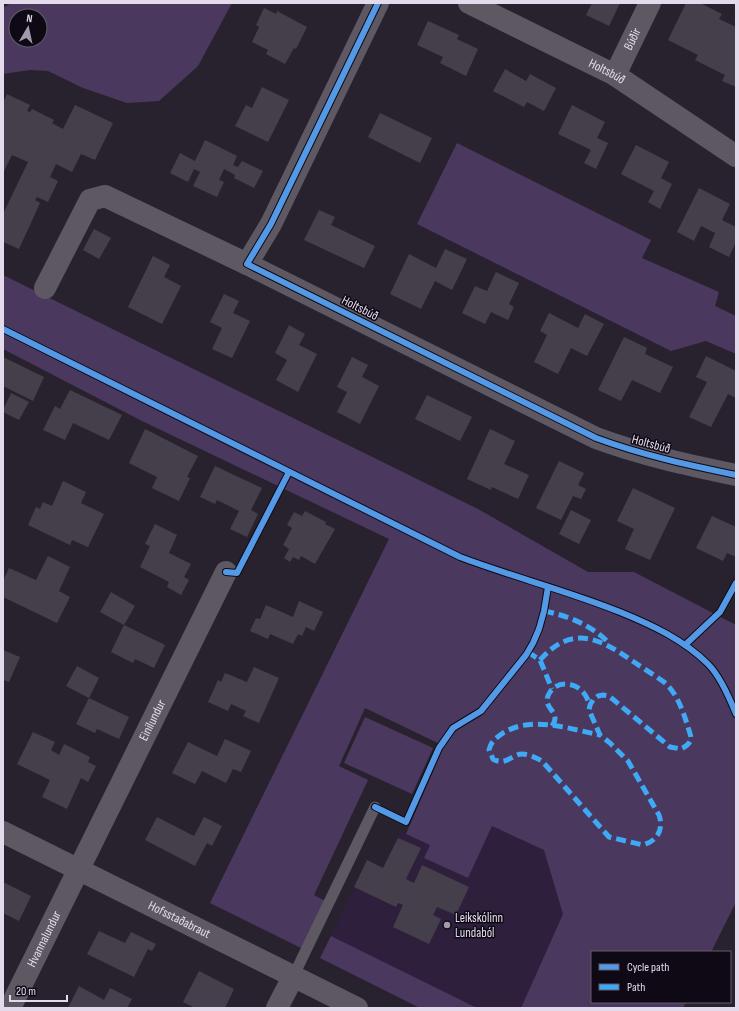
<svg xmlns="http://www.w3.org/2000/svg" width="739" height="1011" font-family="'Sofia Sans Condensed',sans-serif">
	<rect width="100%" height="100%" fill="#28222f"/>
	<polygon fill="#2e203c" points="492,826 544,850 563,914 521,1008 477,1008 331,936 367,860 384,868 400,831 430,845 424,858 468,878"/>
	<g fill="#4b385f" fill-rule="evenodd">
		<path d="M11 3H232L198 66 159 101 127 103 83 88 48 71 30 70 3 74V8ZM16 16H40V40H16Z"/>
		<polygon points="457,143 651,240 642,258 719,292 715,306 736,316 736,354 706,341 671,351 417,224"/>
		<polygon points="3,275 478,509 588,572 634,572 736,625 736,902 711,952 592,952 592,1002 686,1002 683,1008 521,1008 563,914 544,850 492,826 468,878 424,858 430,845 406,834 444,746 365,708 339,766 368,780 314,895 327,902 303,949 210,903 389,539 142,421 3,349"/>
		<polygon points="365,717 433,748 412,794 344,763"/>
		<polygon points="331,936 477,1008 420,1008 320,958"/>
	</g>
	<g fill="#453f4b">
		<polygon points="592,3 620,3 609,26 586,15"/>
		<polygon points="686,3 700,3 722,14 719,19 736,27 736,87 722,81 725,75 695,60 698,55 668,40"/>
		<polygon points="264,8 276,14 277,11 307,27 296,49 294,48 285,64 266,54 268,50 252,42 259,27 256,25"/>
		<polygon points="428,21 459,35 457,39 478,49 466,76 440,63 443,57 417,45"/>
		<polygon points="505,69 526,81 530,74 556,88 544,111 527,102 524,107 493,91"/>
		<polygon points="262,87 289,100 268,142 235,126 246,105 252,108"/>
		<polygon points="7,94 30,105 27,111 30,112 32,109 54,120 52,123 63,129 75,105 113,123 95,160 81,154 72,172 56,164 50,177 58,181 48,202 37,197 35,200 40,203 19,249 3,242 3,214 28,162 12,155 3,173 3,103"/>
		<polygon points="572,105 605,122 597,138 608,143 596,169 584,163 591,150 558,134"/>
		<polygon points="380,113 432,138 420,163 368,137"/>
		<polygon points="205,140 237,156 233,165 238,167 242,161 263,171 254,188 234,178 235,175 224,169 219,180 224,182 217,197 193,186 200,172 194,169 188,182 170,173 180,153 195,161"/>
		<polygon points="636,145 669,162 661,178 672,184 660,209 648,202 654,191 621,174"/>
		<polygon points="699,188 730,204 722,220 736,227 736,242 729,257 709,247 715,233 701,226 694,241 677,232"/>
		<polygon points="319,210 335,217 331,225 375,246 364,268 304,240"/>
		<polygon points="94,229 111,238 99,259 83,250"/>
		<polygon points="445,249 467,259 452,290 435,281 421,309 390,294 409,254 436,268"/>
		<polygon points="153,256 170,265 164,277 181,286 162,324 128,307"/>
		<polygon points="496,272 519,283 509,304 514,307 508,320 491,312 485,324 462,313 475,286 487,291"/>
		<polygon points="224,294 239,301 233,313 250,321 232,358 212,349 222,328 210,322"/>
		<polygon points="549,313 578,328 585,314 604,324 587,356 571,348 558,374 534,362 547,335 540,331"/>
		<polygon points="289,325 305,334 299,345 317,354 298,392 276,380 287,360 275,353"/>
		<polygon points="624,337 647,348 645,354 673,367 660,393 632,380 621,401 598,390"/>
		<polygon points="706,356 736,371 736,398 728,394 711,427 689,417 707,382 696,377"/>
		<polygon points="3,357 44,377 33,401 3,386"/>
		<polygon points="352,357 368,365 362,377 379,386 360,424 337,412 347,392 337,387"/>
		<polygon points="70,390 122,415 109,440 73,423 65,440 43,430 55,406 60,409"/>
		<polygon points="11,393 29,402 19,420 3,412 3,410"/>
		<polygon points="427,395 472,417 460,441 415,419"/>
		<polygon points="145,429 198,456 187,477 190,478 179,501 152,488 157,477 129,463"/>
		<polygon points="490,429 515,441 504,464 529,475 518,499 492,487 491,490 467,479"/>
		<polygon points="559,461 584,473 578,485 586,489 581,499 573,496 561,520 536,508"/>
		<polygon points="215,466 262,488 251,510 258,514 247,537 230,529 239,511 217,500 215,504 200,497"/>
		<polygon points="63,481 86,492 81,503 104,514 88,547 72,540 70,545 28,525 36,507 40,509 43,502 52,506"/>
		<polygon points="633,488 675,508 650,560 625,549 634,529 617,521"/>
		<polygon points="571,510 591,520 579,544 559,534"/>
		<polygon points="305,511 326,522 325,524 335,529 315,564 301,556 299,560 293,557 290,562 284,558 289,549 283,545 292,528 287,525 294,512 302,516"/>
		<polygon points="712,516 736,527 736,557 727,553 723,561 696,548"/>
		<polygon points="155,524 177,535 169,553 191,564 184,577 189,580 181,595 167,587 169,582 140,567 150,546 145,544"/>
		<polygon points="48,556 70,567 59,591 70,597 57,623 3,597 3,581 9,568 36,580"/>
		<polygon points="111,592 135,606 124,625 100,612"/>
		<polygon points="299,601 323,612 314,631 306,627 302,636 298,634 293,644 270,634 268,639 250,631 256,618 260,619 266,605 293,617"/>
		<polygon points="124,625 165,645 154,668 135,659 133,663 111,652"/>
		<polygon points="3,650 20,657 9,682 3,680"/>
		<polygon points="77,666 99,678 89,698 66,686"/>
		<polygon points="254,667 279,678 259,723 243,716 246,711 231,704 228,711 208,702 218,680 221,682 225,673 247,682"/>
		<polygon points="89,698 129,717 119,739 97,729 95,733 76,724"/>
		<polygon points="33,732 55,742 51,750 59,755 64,744 90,757 88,762 96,766 88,782 81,778 67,809 42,797 50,780 17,764"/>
		<polygon points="225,739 251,751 241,772 233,769 226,783 202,771 195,784 172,773 188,742 217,756"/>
		<polygon points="157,817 194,836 204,817 222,826 212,846 207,843 195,866 145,840"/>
		<polygon points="398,838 421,848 406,879 414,883 422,865 469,887 456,915 437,907 433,915 441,919 429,944 393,927 403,905 398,903 396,907 354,887 367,860 383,868"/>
		<polygon points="3,882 31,896 19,921 3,913"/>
		<polygon points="99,931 125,943 131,932 156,944 152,951 148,949 134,977 87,954"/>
		<polygon points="199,971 234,989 225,1008 195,1008 183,1002"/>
		<polygon points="79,986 104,1000 110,988 132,999 127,1008 68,1008"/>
	</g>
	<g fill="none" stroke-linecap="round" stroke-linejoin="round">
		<polyline stroke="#5e5863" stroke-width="11" points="293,977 375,807"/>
		<g stroke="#5e5863" stroke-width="22">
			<path d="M378 3 271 224 247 264 596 438C642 455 688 465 736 475"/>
			<path id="s1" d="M469 3 615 75 736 156"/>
			<path id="s2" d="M615 75 650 3"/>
			<polyline points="45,288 90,200 105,196 247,264"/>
			<path id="s3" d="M10 1008 226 572"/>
			<polyline points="277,1008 293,977"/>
		</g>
		<path stroke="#5e5863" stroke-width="22" id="s4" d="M3 832 357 1008"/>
		<g stroke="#3fa9f5" stroke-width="5" stroke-dasharray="10 5" stroke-linecap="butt">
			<path d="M544 611C569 616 591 625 609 643"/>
			<polyline points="528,652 540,660 552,689"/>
			<path d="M540 660C572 624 600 638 634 662 643 668 654 675 664 682 677 693 683 711 688 727 689 731 691 735 691 739 690 744 685 747 681 749L670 747 609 696 603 695 598 696 593 700 590 705 589 710 600 735 610 743 628 761 659 815C664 830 657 841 643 845L609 837 542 761C535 757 525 752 517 755 508 759 503 765 493 759L489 750C491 741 496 738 503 733 532 715 569 729 600 735"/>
			<path d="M552 726C563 710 539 709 550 692 557 681 574 682 582 691 586 695 588 700 590 705"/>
		</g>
		<defs>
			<g id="cycleway">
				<path d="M378 3 271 224 247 264 596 438C642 455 688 465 736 475"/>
				<path d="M3 329 460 557C513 577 568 591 620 612 652 625 684 640 708 664 720 676 730 699 736 714"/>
				<polyline points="226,572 237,573 289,472"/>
				<polyline points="685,645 720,612 736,583"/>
				<polyline points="375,807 406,822 439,748 453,728 481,711 526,655 533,643 539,629 544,611 548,587"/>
			</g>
		</defs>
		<use href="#cycleway" stroke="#0e0914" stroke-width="8"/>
		<use href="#cycleway" stroke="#5399e6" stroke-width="6"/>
	</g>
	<circle fill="#a29aaa" stroke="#0e0914" stroke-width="1.5" cx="447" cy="925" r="4"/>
	<g text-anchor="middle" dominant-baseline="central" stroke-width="3" stroke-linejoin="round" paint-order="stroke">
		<g font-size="13" fill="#e3dbec" stroke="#0e0914">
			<text stroke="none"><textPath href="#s2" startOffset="40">Búðir</textPath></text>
			<text stroke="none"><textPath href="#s1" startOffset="154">Holtsbúð</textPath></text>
			<text transform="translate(360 308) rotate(27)">Holtsbúð</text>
			<text transform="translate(651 444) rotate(15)">Holtsbúð</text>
			<text stroke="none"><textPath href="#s3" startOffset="321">Einilundur</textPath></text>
			<text stroke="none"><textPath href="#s4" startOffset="197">Hofsstaðabraut</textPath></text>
			<text stroke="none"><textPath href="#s3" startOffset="77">Hvannalundur</textPath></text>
		</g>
		<g font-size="13" fill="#e3dbec" stroke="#0e0914" text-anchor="start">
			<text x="455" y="918">Leikskólinn<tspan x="455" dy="15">Lundaból</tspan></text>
		</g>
	</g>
	<rect width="739" height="1011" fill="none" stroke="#e3dbec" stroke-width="8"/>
	<rect x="591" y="951" width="140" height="52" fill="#0e0914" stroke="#635d6a"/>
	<rect x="599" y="964" width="20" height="6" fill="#5399e6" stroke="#635d6a"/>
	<text x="627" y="971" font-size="12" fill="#e3dbec">Cycle path</text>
	<rect x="599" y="984" width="20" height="6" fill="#3fa9f5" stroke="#635d6a"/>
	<text x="627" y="991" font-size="12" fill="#e3dbec">Path</text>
	<g transform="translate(28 28) rotate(9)"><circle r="19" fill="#0e0914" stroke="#635d6a"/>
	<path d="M0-3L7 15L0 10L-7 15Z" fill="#a29aaa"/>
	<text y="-6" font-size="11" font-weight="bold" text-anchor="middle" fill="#e3dbec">N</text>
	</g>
	<path d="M10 995v6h57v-6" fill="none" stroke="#e3dbec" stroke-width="2"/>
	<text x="16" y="995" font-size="12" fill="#e3dbec" stroke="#0e0914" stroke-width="3" paint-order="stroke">20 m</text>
</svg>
